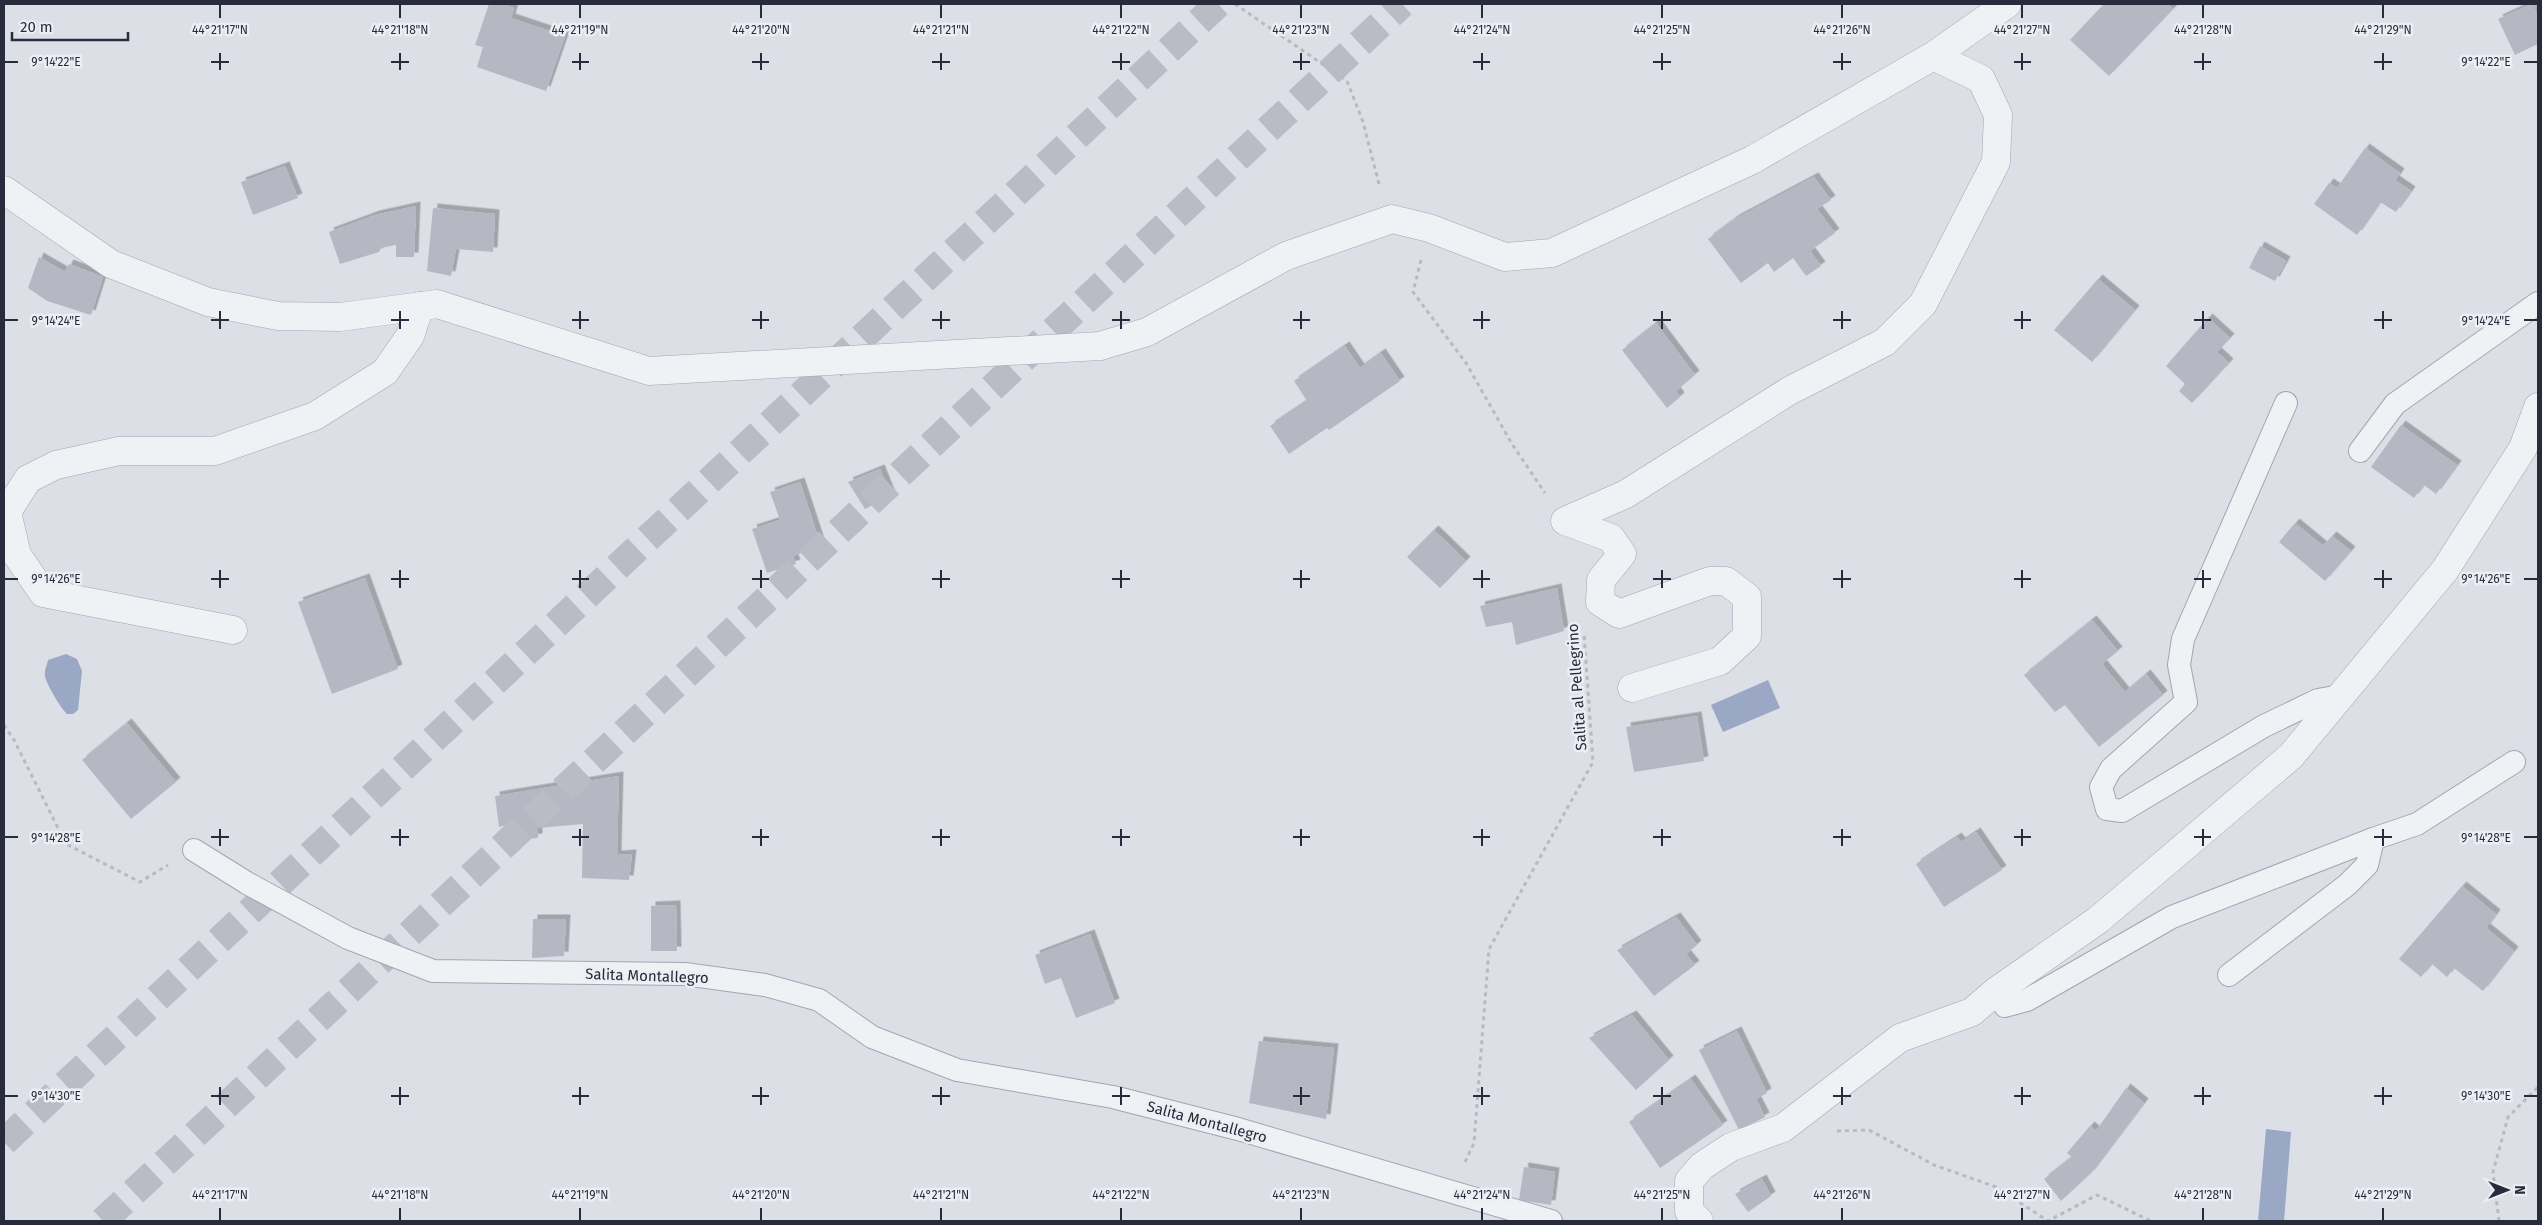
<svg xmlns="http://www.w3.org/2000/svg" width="2542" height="1225" font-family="'Fira Sans',sans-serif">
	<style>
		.water { fill: #9aa7c5 }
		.building { fill: #b5b8c3; filter: url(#shadow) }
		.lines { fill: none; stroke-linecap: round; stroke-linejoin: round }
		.highway-tunnel { stroke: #b9bbc5; stroke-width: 28; stroke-dasharray: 28 14; stroke-linecap: butt }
		.lane-casing { stroke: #a3a5b0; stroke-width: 24 }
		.street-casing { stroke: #a3a5b0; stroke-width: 29 }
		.path { stroke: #b8bac1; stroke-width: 3; stroke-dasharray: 4 4; stroke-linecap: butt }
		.lane { stroke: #f0f1f5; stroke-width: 22 }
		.street { stroke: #f0f1f5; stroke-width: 28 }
		.ticks { fill: none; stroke: #282b3c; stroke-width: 2 }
		.labels { text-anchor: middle; stroke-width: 5; stroke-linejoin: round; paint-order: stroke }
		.street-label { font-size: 15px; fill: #282b3c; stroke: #edeef4 }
		.ticks-label { font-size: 12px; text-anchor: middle; fill: #282b3c; stroke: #edeef4; stroke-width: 5; stroke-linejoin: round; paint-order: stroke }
	</style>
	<defs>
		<filter id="shadow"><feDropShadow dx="4.5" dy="-4.5" stdDeviation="0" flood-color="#0004"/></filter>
	</defs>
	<rect width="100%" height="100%" fill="#dddfe7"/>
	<g class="water">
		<path d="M66,654L77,659L82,671L78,710L73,714H67C61,708 46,684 45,676C44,671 47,665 48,660Z"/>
		<polygon points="1768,680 1780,708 1723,732 1711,705"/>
		<polygon points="2266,1129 2291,1132 2284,1221 2258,1221"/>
	</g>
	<g class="building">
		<polygon points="489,4 503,4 514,8 511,18 565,36 546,91 477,67 483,47 475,45"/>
		<polygon points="2104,4 2167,4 2173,9 2109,76 2070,40"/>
		<polygon points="2531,4 2538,4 2534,7 2538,17 2538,44 2515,55 2498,19"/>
		<polygon points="2365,148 2400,173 2395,180 2411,191 2396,212 2380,202 2357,235 2314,204 2329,183 2337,188"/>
		<polygon points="285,166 298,198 253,215 241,182"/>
		<polygon points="1814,177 1831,200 1817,209 1835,233 1810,251 1821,266 1806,276 1793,258 1774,272 1768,263 1741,283 1708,239 1735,219"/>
		<polygon points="416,206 414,257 396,257 396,245 381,248 379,252 340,264 329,232 375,215"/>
		<polygon points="433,208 495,214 493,252 456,249 451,276 427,271"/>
		<polygon points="2260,246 2286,261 2275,281 2249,268"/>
		<polygon points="39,257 65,272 69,264 103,277 91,315 47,301 28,288"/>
		<polygon points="2098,279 2135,310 2092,362 2054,330"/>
		<polygon points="2208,318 2230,338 2217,352 2229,363 2192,403 2179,391 2185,384 2166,366"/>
		<polygon points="1656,323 1695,375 1676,391 1680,397 1667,408 1622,350"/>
		<polygon points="1345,346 1360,368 1381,353 1400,381 1329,430 1327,428 1289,454 1270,426 1307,401 1294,381"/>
		<polygon points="2401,425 2457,465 2436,494 2424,485 2414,498 2371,467"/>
		<polygon points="880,469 891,496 865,509 848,482"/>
		<polygon points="800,482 821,546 793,556 796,564 767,573 752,529 780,520 770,492"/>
		<polygon points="2295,523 2323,546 2332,536 2351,551 2325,581 2279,542"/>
		<polygon points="1434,530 1466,561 1440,588 1407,557"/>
		<polygon points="365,578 398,669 332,694 298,602"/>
		<polygon points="1557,588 1564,631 1516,645 1512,622 1486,627 1480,606"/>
		<polygon points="2092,620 2118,651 2102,664 2125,692 2146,674 2163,695 2099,747 2065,705 2055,712 2024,675"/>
		<polygon points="1697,716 1704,761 1634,772 1626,727"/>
		<polygon points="127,723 176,782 131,819 82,760"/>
		<polygon points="619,776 617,855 632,854 629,880 582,878 583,824 538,828 538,838 516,840 512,824 499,827 495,796"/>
		<polygon points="1976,832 2002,870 1944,907 1916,864 1957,837 1961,842"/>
		<polygon points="2462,886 2496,914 2486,928 2514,951 2483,991 2454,968 2447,977 2432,964 2421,977 2399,959"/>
		<polygon points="676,905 677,951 651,951 651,906"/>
		<polygon points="1676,917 1697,945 1686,954 1695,965 1654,996 1617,950"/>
		<polygon points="533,919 566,919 564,956 532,958"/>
		<polygon points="1090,934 1115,1003 1076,1018 1061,978 1045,984 1035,955"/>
		<polygon points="1632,1015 1669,1060 1636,1090 1589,1038"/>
		<polygon points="1737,1031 1767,1093 1756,1099 1765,1117 1739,1130 1699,1050"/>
		<polygon points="1259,1041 1334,1048 1326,1119 1249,1103"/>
		<polygon points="1691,1079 1723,1125 1660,1168 1629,1122"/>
		<polygon points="2126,1088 2144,1103 2091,1173 2061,1201 2044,1179 2072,1157 2067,1153 2090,1126 2096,1131"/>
		<polygon points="1524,1167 1555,1172 1551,1205 1519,1200"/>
		<polygon points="1762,1179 1771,1196 1748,1212 1735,1194"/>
	</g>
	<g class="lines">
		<g class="highway-tunnel">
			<polyline points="4,1142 1218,4"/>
			<polyline points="103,1221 1402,4"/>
		</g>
		<defs>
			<g id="lane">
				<polyline points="2286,403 2183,639 2179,665 2186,702 2111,769 2101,787 2107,809 2122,811 2264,726 2318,700 2340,696"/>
				<polyline points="2360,451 2395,404 2538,303"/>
				<polyline points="194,850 247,883 348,938 433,971 685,974 765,985 819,1000 872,1037 957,1070 1113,1097 1238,1129 1551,1221"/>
				<polyline points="2229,975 2347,885 2367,865 2373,839"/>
				<polyline points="1995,992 2005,1006 2027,1000 2172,917 2373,839 2417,824 2514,762"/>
			</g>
			<g id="street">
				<polyline points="4,190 111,264 208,302 278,316 340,317 437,304 649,371 1100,346 1147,332 1286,256 1392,219 1429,228 1505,257 1552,253 1752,160 1933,56 2007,4"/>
				<polyline points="233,630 43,593 17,555 7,512 28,479 56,465 119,451 215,451 315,416 385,372 410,336 420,306"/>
				<polyline points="1632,688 1720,661 1747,636 1747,597 1726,581 1710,581 1619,614 1600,602 1601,580 1622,554 1611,538 1565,521 1626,494 1789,391 1885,342 1923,304 1996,162 1998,115 1981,79 1933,56"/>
				<polyline points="1699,1221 1689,1211 1689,1181 1702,1166 1731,1147 1783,1128 1900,1038 1972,1012 1995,992 2098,920 2291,756 2445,570 2523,448 2538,407"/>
			</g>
		</defs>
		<use href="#lane" class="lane-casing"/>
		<use href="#street" class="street-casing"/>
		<g class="path">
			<polyline points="1235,4 1347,81 1363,122 1380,188"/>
			<polyline points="1421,260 1413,292 1466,363 1512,444 1545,493"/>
			<polyline points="4,725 14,740 66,844 140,882 168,865"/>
			<polyline points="1837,1131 1869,1130 1934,1165 1996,1187 2048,1221 2097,1195 2151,1221"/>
			<polyline points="1465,1162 1474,1143 1489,949 1593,762 1584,633"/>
			<polyline points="2499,1221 2493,1172 2508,1117 2538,1087"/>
		</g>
		<use href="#lane" class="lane"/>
		<use href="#street" class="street"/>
	</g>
	<path class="ticks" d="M220,5V18M400,5V18M580,5V18M761,5V18M941,5V18M1121,5V18M1301,5V18M1482,5V18M1662,5V18M1842,5V18M2022,5V18M2203,5V18M2383,5V18M220,53V70M400,53V70M580,53V70M761,53V70M941,53V70M1121,53V70M1301,53V70M1482,53V70M1662,53V70M1842,53V70M2022,53V70M2203,53V70M2383,53V70M5,62H18M211,62H229M391,62H409M572,62H589M752,62H769M932,62H950M1112,62H1130M1293,62H1310M1473,62H1490M1653,62H1671M1833,62H1851M2014,62H2031M2194,62H2211M2374,62H2392M2524,62H2537M220,311V329M400,311V329M580,311V329M761,311V329M941,311V329M1121,311V329M1301,311V329M1482,311V329M1662,311V329M1842,311V329M2022,311V329M2203,311V329M2383,311V329M5,320H18M211,320H229M391,320H409M572,320H589M752,320H769M932,320H950M1112,320H1130M1293,320H1310M1473,320H1490M1653,320H1671M1833,320H1851M2014,320H2031M2194,320H2211M2374,320H2392M2524,320H2537M220,570V588M400,570V588M580,570V588M761,570V588M941,570V588M1121,570V588M1301,570V588M1482,570V588M1662,570V588M1842,570V588M2022,570V588M2203,570V588M2383,570V588M5,579H18M211,579H229M391,579H409M572,579H589M752,579H769M932,579H950M1112,579H1130M1293,579H1310M1473,579H1490M1653,579H1671M1833,579H1851M2014,579H2031M2194,579H2211M2374,579H2392M2524,579H2537M220,829V846M400,829V846M580,829V846M761,829V846M941,829V846M1121,829V846M1301,829V846M1482,829V846M1662,829V846M1842,829V846M2022,829V846M2203,829V846M2383,829V846M5,837H18M211,837H229M391,837H409M572,837H589M752,837H769M932,837H950M1112,837H1130M1293,837H1310M1473,837H1490M1653,837H1671M1833,837H1851M2014,837H2031M2194,837H2211M2374,837H2392M2524,837H2537M220,1087V1105M400,1087V1105M580,1087V1105M761,1087V1105M941,1087V1105M1121,1087V1105M1301,1087V1105M1482,1087V1105M1662,1087V1105M1842,1087V1105M2022,1087V1105M2203,1087V1105M2383,1087V1105M5,1096H18M211,1096H229M391,1096H409M572,1096H589M752,1096H769M932,1096H950M1112,1096H1130M1293,1096H1310M1473,1096H1490M1653,1096H1671M1833,1096H1851M2014,1096H2031M2194,1096H2211M2374,1096H2392M2524,1096H2537M220,1208V1220M400,1208V1220M580,1208V1220M761,1208V1220M941,1208V1220M1121,1208V1220M1301,1208V1220M1482,1208V1220M1662,1208V1220M1842,1208V1220M2022,1208V1220M2203,1208V1220M2383,1208V1220"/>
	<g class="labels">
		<g class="street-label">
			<text transform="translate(1577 687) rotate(-94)" y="5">Salita al Pellegrino</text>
			<text transform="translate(647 976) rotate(2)" y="5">Salita Montallegro</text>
			<text transform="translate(1207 1122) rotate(15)" y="5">Salita Montallegro</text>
		</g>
	</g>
	<g class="ticks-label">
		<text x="220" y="34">44°21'17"N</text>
		<text x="400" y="34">44°21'18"N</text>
		<text x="580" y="34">44°21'19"N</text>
		<text x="761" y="34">44°21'20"N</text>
		<text x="941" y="34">44°21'21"N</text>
		<text x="1121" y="34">44°21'22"N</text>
		<text x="1301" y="34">44°21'23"N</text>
		<text x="1482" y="34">44°21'24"N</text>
		<text x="1662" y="34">44°21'25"N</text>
		<text x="1842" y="34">44°21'26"N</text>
		<text x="2022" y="34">44°21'27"N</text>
		<text x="2203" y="34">44°21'28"N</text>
		<text x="2383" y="34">44°21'29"N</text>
		<text x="2486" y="66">9°14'22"E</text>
		<text x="56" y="66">9°14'22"E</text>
		<text x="2486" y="325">9°14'24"E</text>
		<text x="56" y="325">9°14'24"E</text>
		<text x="2486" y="583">9°14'26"E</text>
		<text x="56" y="583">9°14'26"E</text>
		<text x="2486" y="842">9°14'28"E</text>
		<text x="56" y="842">9°14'28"E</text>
		<text x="2486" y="1100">9°14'30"E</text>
		<text x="56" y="1100">9°14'30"E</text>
		<text x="220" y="1199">44°21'17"N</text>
		<text x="400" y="1199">44°21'18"N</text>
		<text x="580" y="1199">44°21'19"N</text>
		<text x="761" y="1199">44°21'20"N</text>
		<text x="941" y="1199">44°21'21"N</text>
		<text x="1121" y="1199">44°21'22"N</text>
		<text x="1301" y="1199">44°21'23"N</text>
		<text x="1482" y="1199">44°21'24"N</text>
		<text x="1662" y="1199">44°21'25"N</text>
		<text x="1842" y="1199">44°21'26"N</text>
		<text x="2022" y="1199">44°21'27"N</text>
		<text x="2203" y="1199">44°21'28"N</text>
		<text x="2383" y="1199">44°21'29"N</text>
	</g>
	<rect width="2542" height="1225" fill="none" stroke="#282b3c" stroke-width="10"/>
	<g transform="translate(2507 1190) rotate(90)" stroke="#edeef4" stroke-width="4" paint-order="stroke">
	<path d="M0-4L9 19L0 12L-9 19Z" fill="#282b3c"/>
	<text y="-8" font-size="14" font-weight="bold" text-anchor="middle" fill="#282b3c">N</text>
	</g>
	<path d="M12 32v8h116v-8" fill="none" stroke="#282b3c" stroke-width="2.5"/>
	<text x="20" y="32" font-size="15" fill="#282b3c" stroke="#edeef4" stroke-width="4" paint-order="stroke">20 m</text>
</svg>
